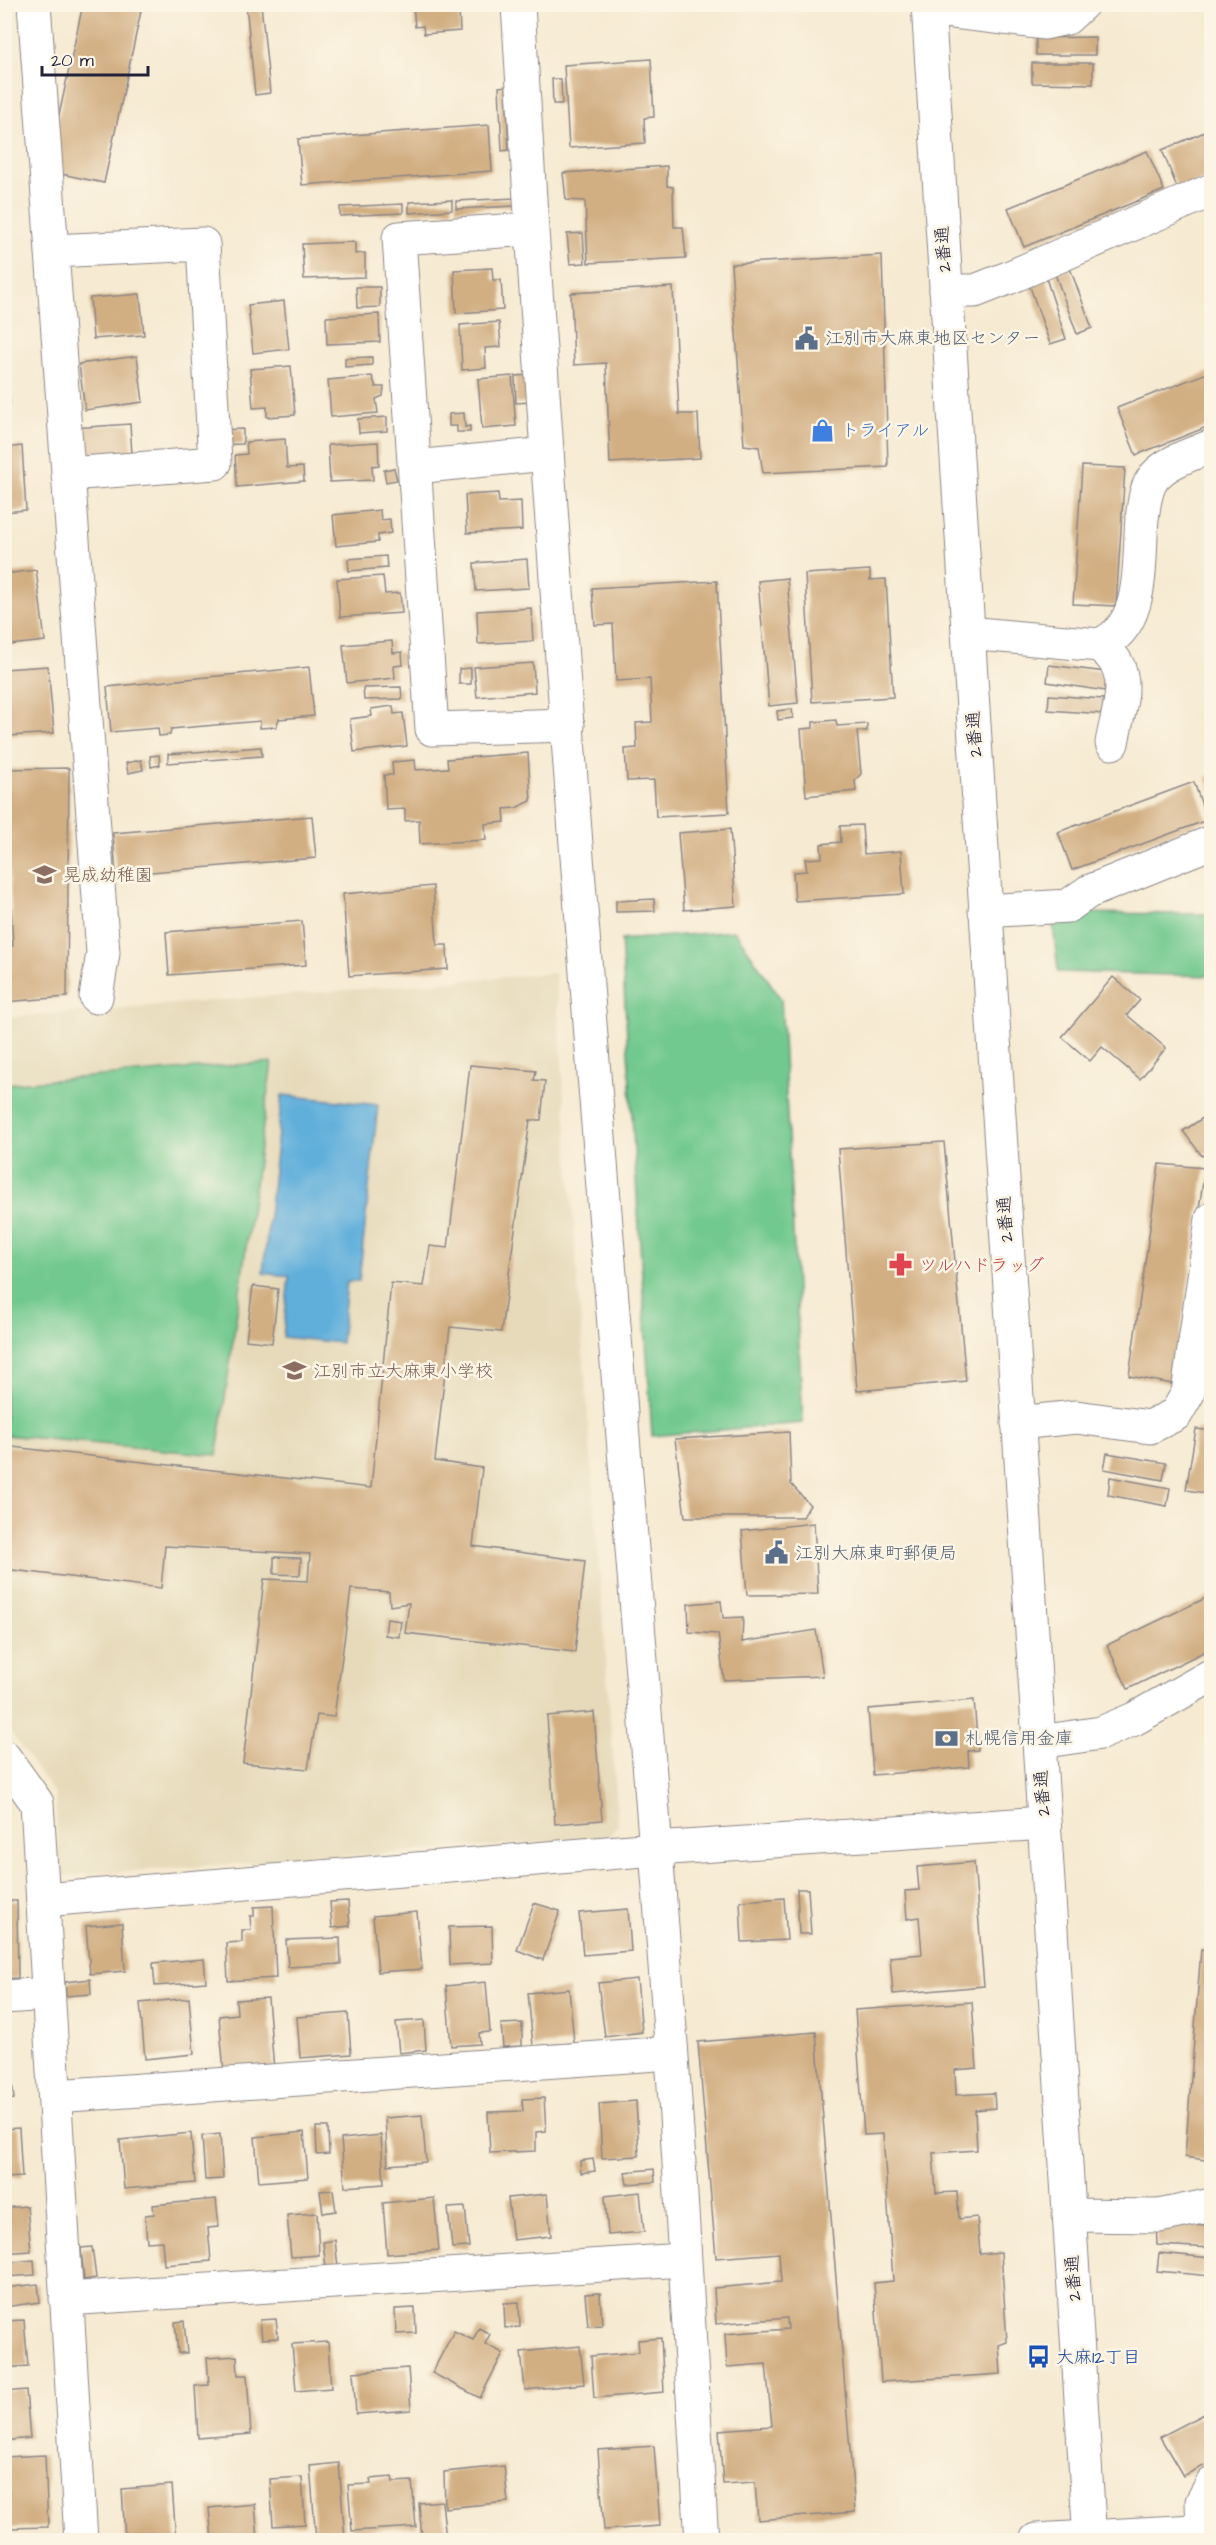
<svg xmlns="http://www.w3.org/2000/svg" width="1216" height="2545" font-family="'Architects Daughter','Klee One',sans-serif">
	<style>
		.built { fill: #e6daba }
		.green { fill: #72c98f; stroke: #4a7665; stroke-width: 1.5 }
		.water { fill: #61afdb; stroke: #42688b; stroke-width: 1.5 }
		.building { fill: #d2af83 }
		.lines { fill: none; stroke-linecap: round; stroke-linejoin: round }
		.minor-casing { stroke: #8c8686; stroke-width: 35 }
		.major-casing { stroke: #8c8686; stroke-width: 35 }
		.minor { stroke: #fff; stroke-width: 33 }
		.major { stroke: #fff; stroke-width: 33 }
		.labels { text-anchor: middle; stroke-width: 5; stroke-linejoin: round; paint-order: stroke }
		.street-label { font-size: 18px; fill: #22223b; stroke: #fcf5e5 }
		.service-label { font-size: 18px; fill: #4e5e75; stroke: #fcf5e5; text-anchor: start }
		.shop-label { font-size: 18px; fill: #366cbe; stroke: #fcf5e5; text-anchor: start }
		.education-label { font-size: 18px; fill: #785e54; stroke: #fcf5e5; text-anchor: start }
		.health-label { font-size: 18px; fill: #be3a42; stroke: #fcf5e5; text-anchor: start }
		.transit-label { font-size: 18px; fill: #164399; stroke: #fcf5e5; text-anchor: start }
	</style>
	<rect width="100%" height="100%" fill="#fcf5e5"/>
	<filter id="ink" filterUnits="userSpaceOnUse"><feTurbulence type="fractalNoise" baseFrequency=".0167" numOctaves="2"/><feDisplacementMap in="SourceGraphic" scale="12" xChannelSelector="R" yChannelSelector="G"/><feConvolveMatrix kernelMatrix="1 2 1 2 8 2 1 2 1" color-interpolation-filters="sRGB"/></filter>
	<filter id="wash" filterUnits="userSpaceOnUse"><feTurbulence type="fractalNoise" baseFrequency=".008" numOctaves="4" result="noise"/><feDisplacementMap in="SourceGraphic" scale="24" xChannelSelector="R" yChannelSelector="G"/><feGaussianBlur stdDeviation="1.35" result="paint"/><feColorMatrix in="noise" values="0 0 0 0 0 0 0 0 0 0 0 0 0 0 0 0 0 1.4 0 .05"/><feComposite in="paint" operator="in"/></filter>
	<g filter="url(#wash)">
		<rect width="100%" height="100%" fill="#f6ead2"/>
		<polygon class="built" points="555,973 618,1824 608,1838 60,1876 55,1795 5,1724 4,1018"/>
		<g class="green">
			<polygon points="1052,913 1211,914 1211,976 1058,972"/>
			<polygon points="735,931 781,999 803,1423 652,1436 621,940"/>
			<polygon points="272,1062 217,1455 5,1435 5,1084"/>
		</g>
		<polygon class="water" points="282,1095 378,1105 359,1281 347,1281 341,1343 283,1337 289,1276 263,1273"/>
		<g id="blocks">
			<g class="building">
				<polygon points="83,4 110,4 141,11 104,183 47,171"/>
				<polygon points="246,4 261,4 270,93 255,95"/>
				<polygon points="413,4 471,4 471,8 459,9 460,31 424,34 423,26 415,27"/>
				<polygon points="1095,37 1095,55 1036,55 1036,38"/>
				<polygon points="651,59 654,117 644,118 645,143 569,148 564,65"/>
				<polygon points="1032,63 1093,63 1093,84 1032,83"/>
				<polygon points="552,79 561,79 562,104 553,104"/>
				<polygon points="506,86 509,150 502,151 499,87"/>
				<polygon points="489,125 492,171 302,185 298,139"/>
				<polygon points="1212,129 1212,176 1178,190 1162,150"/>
				<polygon points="1147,151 1164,190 1024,247 1008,208"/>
				<polygon points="667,166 667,186 673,187 674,227 683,227 686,258 588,263 585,201 566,200 563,173"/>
				<polygon points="515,198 515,206 456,209 456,201"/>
				<polygon points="452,200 452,210 409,213 409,202"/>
				<polygon points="403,204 403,213 340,216 340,207"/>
				<polygon points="583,233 585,263 570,264 567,234"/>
				<polygon points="355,242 355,254 365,253 365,277 304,279 302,244"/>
				<polygon points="882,255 888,467 763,473 759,447 744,445 731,264"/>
				<polygon points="492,268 493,280 501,280 503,310 456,313 454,270"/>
				<polygon points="1070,268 1092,328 1077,334 1055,274"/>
				<polygon points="1046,278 1066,339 1050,344 1029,284"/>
				<polygon points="356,287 380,287 380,307 357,308"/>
				<polygon points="673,287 679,414 698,414 700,458 610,463 606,363 574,365 571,293"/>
				<polygon points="4,293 6,293 7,310 4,310"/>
				<polygon points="140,294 144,335 93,339 90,298"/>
				<polygon points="284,301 289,349 253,353 248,305"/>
				<polygon points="379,314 380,342 327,344 326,317"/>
				<polygon points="499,322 501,347 485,348 486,368 462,370 460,325"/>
				<polygon points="137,356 143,402 85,410 79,364"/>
				<polygon points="372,357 372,365 345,367 345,358"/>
				<polygon points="4,360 10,403 4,403"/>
				<polygon points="291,366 295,415 267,417 267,407 253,408 250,369"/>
				<polygon points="1212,371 1212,425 1136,455 1117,408"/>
				<polygon points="530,375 532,402 516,403 515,376"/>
				<polygon points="372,376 376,387 384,387 383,396 376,399 378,413 331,417 328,380"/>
				<polygon points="512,376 516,426 482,429 478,379"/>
				<polygon points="464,413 465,427 470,426 470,432 457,432 457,426 449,426 449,414"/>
				<polygon points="387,417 387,431 359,433 358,419"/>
				<polygon points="130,424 132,455 77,459 74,428"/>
				<polygon points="243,429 243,444 219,445 218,430"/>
				<polygon points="285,439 287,468 303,467 304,481 237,487 235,455 247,454 246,442"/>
				<polygon points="378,442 379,465 372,466 373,480 330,482 328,445"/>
				<polygon points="22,446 26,510 4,512 4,448"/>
				<polygon points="1082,466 1125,468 1116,606 1073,604"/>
				<polygon points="394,468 397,480 386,482 384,470"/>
				<polygon points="498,493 499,502 521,501 522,530 467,533 465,495"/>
				<polygon points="380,510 381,520 390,519 391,533 378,535 378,542 336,546 333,515"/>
				<polygon points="386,556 387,568 349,571 348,559"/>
				<polygon points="527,559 529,588 476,591 474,563"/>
				<polygon points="36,570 45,641 10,645 4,574"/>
				<polygon points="870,570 870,580 886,579 893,697 812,702 805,574"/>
				<polygon points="383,576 385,594 400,593 402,613 340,617 337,579"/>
				<polygon points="787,578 798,703 769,706 758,581"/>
				<polygon points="717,581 729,813 656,817 654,780 627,781 625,749 637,748 636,723 652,722 650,679 616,681 613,624 595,625 592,588"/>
				<polygon points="531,608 533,641 478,644 477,611"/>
				<polygon points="392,641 393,653 402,652 403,665 394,666 395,678 347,683 343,645"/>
				<polygon points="533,663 535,692 477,697 474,667"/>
				<polygon points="1049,665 1106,672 1105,691 1047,682"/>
				<polygon points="48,666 54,733 9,736 4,669"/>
				<polygon points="309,667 314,716 279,719 276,727 260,728 260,721 171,729 170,735 159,736 158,728 111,732 107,687"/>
				<polygon points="471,668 471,684 459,684 459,669"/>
				<polygon points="401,687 402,699 364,700 363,688"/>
				<polygon points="1049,695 1103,699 1104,714 1048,710"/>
				<polygon points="393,706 394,714 403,713 407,746 354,752 350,719 372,716 371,709"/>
				<polygon points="792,709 793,718 778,720 777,711"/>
				<polygon points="836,720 837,726 867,724 867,731 857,731 861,774 855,780 856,791 806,796 801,729 813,728 813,722"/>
				<polygon points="261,747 262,756 168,763 168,754"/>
				<polygon points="528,753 531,801 516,808 504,809 505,822 485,824 486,840 420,844 419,820 405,821 405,809 386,810 384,775 393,775 392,762 415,760 416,770 448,768 447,759"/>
				<polygon points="159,755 160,765 151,767 150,756"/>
				<polygon points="141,760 143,770 128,773 126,763"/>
				<polygon points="69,768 67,997 4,1002 4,946 13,946 4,769"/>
				<polygon points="1212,775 1212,790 1211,790 1206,777"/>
				<polygon points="1194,782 1207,820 1072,870 1058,832"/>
				<polygon points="312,816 316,858 116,875 113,833"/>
				<polygon points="862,825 864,854 901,851 904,894 795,901 793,872 807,871 805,859 822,858 821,844 841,842 840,826"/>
				<polygon points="730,829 736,906 684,910 678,833"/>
				<polygon points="433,886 437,945 447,945 448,969 349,976 343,894"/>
				<polygon points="654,899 655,911 616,912 616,901"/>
				<polygon points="302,921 306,965 169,975 166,932"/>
				<polygon points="1113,977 1140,1000 1127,1015 1166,1048 1140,1079 1102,1047 1090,1061 1062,1037"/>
				<polygon points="470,1065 536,1071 534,1080 545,1081 541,1120 530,1120 501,1332 450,1327 435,1461 482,1468 473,1546 585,1561 575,1652 405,1633 409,1603 390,1606 389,1592 351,1589 334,1717 317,1715 308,1769 243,1763 264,1579 308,1581 310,1554 165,1546 161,1588 4,1569 4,1446 371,1488 391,1283 424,1286 430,1246 448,1248"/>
				<polygon points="1212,1112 1212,1149 1202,1156 1183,1131"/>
				<polygon points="944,1142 966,1381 857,1391 838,1149"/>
				<polygon points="1159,1164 1205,1168 1173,1384 1129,1376"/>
				<polygon points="253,1286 278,1289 272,1343 246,1340"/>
				<polygon points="1196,1429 1212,1431 1212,1455 1205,1493 1186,1490"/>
				<polygon points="789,1432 791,1484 810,1505 803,1517 685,1517 675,1439"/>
				<polygon points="1107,1453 1166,1463 1163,1480 1104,1469"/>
				<polygon points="1110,1477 1170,1488 1167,1506 1108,1495"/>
				<polygon points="814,1523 818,1594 747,1595 742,1531"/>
				<polygon points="274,1557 301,1558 300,1575 274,1574"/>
				<polygon points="1212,1595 1212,1648 1128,1689 1107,1645"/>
				<polygon points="721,1601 723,1618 743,1617 742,1642 816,1630 823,1676 724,1680 718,1634 689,1632 688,1604"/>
				<polygon points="387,1619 401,1621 399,1637 385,1635"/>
				<polygon points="974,1700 978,1750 968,1751 969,1767 873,1775 868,1709"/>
				<polygon points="594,1712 602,1820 555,1824 547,1716"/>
				<polygon points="974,1862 984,1986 893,1994 890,1957 922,1954 919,1917 907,1919 905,1891 919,1890 917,1867"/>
				<polygon points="797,1889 808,1889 811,1934 799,1934"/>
				<polygon points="784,1898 787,1940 742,1942 740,1901"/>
				<polygon points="4,1901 17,1901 18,1978 4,1979"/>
				<polygon points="348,1901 350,1926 332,1928 330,1902"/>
				<polygon points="534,1903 560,1911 543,1960 517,1950"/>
				<polygon points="273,1906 276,1978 228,1981 226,1943 242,1942 242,1930 251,1930 250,1916 254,1916 254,1907"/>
				<polygon points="628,1909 631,1951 583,1955 579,1913"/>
				<polygon points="417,1912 422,1969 378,1972 373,1916"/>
				<polygon points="122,1923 125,1971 90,1974 86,1926"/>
				<polygon points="492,1926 493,1963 450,1965 449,1927"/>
				<polygon points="340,1938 341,1964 288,1967 286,1940"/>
				<polygon points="1201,1949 1212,1950 1212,2161 1185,2157"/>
				<polygon points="204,1959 206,1982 155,1986 153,1963"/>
				<polygon points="90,1979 91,1994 66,1996 65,1982"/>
				<polygon points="637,1979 642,2032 605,2037 598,1983"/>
				<polygon points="486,1982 490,2032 479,2033 480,2044 451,2046 446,1986"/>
				<polygon points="569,1989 574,2043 533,2046 528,1993"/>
				<polygon points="189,1998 194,2054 145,2059 140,2003"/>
				<polygon points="268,1998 274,2069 224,2073 219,2016 237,2014 236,2000"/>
				<polygon points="972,2002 977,2068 955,2070 956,2095 994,2093 995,2108 975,2110 977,2150 933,2153 936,2193 957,2192 959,2219 977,2217 980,2254 1001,2252 1007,2342 999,2345 1001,2374 881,2382 874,2283 893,2281 883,2134 864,2135 855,2010"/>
				<polygon points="348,2013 351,2054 300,2058 297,2017"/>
				<polygon points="424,2020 426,2050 399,2053 396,2022"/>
				<polygon points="522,2023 522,2046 503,2047 501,2024"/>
				<polygon points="816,2032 855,2512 758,2520 755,2482 723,2484 719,2430 772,2426 766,2364 727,2367 725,2334 788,2329 787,2318 716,2324 714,2288 781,2282 779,2253 716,2258 698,2042"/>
				<polygon points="4,2064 10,2064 14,2099 4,2100"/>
				<polygon points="544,2098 546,2131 536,2132 536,2151 490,2153 488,2112 523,2111 522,2099"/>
				<polygon points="636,2101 639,2156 602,2158 599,2104"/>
				<polygon points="422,2115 426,2162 388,2165 385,2118"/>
				<polygon points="316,2127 328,2127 329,2154 317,2155"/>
				<polygon points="19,2128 22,2177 4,2178 4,2129"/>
				<polygon points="304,2132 308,2178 259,2182 255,2137"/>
				<polygon points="191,2133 195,2183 124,2189 120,2140"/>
				<polygon points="220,2134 223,2179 205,2180 202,2136"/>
				<polygon points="381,2135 384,2184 345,2187 341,2139"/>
				<polygon points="593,2159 595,2171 581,2173 580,2161"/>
				<polygon points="654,2169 655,2182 627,2184 625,2172"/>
				<polygon points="333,2190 336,2211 323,2213 320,2191"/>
				<polygon points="640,2192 644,2232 608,2235 605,2196"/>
				<polygon points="547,2194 551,2236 513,2240 508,2198"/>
				<polygon points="434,2198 439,2250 387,2254 383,2203"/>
				<polygon points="216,2199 219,2227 208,2228 211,2261 164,2265 162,2241 147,2242 145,2215 154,2214 153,2205"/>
				<polygon points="27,2206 31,2251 4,2253 4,2208"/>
				<polygon points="465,2207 469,2247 452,2248 448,2208"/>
				<polygon points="317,2213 319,2255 291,2257 287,2215"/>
				<polygon points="1156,2224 1212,2226 1212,2248 1157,2245"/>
				<polygon points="335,2240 338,2267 326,2268 323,2242"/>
				<polygon points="92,2247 96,2278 84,2280 81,2248"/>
				<polygon points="1159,2253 1212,2258 1211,2276 1157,2271"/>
				<polygon points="34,2260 35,2275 4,2277 4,2263"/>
				<polygon points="38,2284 40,2302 4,2307 4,2288"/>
				<polygon points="600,2293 602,2325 588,2326 585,2294"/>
				<polygon points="519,2302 520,2327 505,2328 504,2303"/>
				<polygon points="415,2308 416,2333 396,2334 395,2309"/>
				<polygon points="276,2319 278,2338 262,2339 260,2320"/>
				<polygon points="24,2320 28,2366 4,2368 4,2321"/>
				<polygon points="184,2321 187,2353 178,2353 175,2322"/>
				<polygon points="479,2328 490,2334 485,2344 503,2353 480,2398 432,2373 454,2331 473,2340"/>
				<polygon points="661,2338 664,2392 594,2398 591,2356 639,2352 638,2340"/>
				<polygon points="328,2342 331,2388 296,2391 292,2344"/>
				<polygon points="580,2346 584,2384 525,2390 521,2352"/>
				<polygon points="237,2356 238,2375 247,2375 251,2434 198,2438 195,2386 209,2385 207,2358"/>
				<polygon points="408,2368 411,2410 356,2414 353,2372"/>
				<polygon points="26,2390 30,2438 4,2441 4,2392"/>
				<polygon points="1212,2410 1212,2462 1183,2476 1160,2437"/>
				<polygon points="654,2446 660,2526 604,2530 598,2450"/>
				<polygon points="45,2455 48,2527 10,2528 9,2492 4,2492 4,2457"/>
				<polygon points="339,2463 345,2540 316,2540 310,2466"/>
				<polygon points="504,2466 508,2502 445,2508 444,2472"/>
				<polygon points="302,2477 305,2524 273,2526 270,2479"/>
				<polygon points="392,2477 393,2482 412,2481 416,2527 352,2531 348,2485 371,2484 370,2479"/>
				<polygon points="172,2485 176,2540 125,2540 122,2489"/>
				<polygon points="442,2501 446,2540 422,2540 419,2503"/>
				<polygon points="255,2504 258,2540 212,2540 209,2508"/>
			</g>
		</g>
	</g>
	<g filter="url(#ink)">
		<use href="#blocks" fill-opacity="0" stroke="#8c8686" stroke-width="1.5"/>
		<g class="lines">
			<defs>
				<g id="minor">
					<polyline points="34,4 103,953 96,997"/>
					<path d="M518,4C558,685 619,1364 671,2043C683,2209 691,2375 702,2540"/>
					<polyline points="928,9 1045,23 1067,18 1082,4"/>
					<polyline points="531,229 399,238 432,729 568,725"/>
					<polyline points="52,251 203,244 215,463 68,474"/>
					<polyline points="946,291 975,291 1008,278 1212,190"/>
					<polyline points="415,467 547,454"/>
					<path d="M968,633L1099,645C1146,627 1138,562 1142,519C1144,505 1145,487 1155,476C1168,461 1193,454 1212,446"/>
					<path d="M1099,645C1136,670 1119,704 1112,743"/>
					<polyline points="985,911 1068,906 1088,892 1212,842"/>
					<polyline points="1018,1423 1076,1417 1150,1427 1176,1414 1188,1393 1212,1219"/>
					<polyline points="1039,1742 1101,1733 1134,1719 1212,1675"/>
					<polyline points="4,1757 37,1803 81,2540"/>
					<polyline points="43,1900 655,1849 1044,1823"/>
					<polyline points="4,1997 48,1994"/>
					<polyline points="55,2096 671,2053"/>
					<polyline points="1069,2215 1159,2216 1212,2205"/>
					<polyline points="66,2299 683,2260"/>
					<polyline points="1203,2531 1202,2502 1212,2484"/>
					<polyline points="1036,2540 1212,2530"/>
				</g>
				<polyline id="major" points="928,4 1090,2540"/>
			</defs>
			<use href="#minor" class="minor-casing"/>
			<use href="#major" class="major-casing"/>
			<use href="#minor" class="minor"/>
			<use href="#major" class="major"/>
		</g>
	</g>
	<defs>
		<symbol id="civic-bare" viewBox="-9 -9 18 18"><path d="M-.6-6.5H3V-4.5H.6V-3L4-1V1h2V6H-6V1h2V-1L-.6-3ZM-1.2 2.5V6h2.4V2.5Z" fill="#5c6f8a" stroke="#fcf5e5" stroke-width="2.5" paint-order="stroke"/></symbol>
		<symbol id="shop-bare" viewBox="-9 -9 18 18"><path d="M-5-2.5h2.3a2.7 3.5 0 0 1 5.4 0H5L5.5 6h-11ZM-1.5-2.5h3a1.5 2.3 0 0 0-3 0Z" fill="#3f7fe0" stroke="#fcf5e5" stroke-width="2.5" paint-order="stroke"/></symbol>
		<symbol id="school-bare" viewBox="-9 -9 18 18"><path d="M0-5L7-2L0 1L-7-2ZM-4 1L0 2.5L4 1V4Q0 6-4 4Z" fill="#8d6e63" stroke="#fcf5e5" stroke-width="2.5" paint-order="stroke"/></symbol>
		<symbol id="pharmacy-bare" viewBox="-9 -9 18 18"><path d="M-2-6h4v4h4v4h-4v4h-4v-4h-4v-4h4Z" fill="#e0444e" stroke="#fcf5e5" stroke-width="2.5" paint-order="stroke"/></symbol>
		<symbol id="bank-bare" viewBox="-9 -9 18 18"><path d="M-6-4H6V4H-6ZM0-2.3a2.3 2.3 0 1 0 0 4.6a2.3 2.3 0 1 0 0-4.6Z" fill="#5c6f8a" stroke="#fcf5e5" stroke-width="2.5" paint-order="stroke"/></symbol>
		<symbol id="bus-bare" viewBox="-9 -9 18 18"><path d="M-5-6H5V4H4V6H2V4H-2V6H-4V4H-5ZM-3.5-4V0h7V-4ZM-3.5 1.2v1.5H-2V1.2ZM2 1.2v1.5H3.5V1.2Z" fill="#1a4fb4" stroke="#fcf5e5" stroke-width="2.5" paint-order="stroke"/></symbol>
	</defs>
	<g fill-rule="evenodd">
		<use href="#civic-bare" x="790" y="322" width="33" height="33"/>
		<use href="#shop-bare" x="806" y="414" width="33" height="33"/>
		<use href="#school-bare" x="28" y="858" width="33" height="33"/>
		<use href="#pharmacy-bare" x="884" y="1248" width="33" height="33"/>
		<use href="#school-bare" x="278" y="1354" width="33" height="33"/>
		<use href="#civic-bare" x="760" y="1536" width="33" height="33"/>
		<use href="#bank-bare" x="930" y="1722" width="33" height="33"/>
		<use href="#bus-bare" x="1022" y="2340" width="33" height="33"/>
	</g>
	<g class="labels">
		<g class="street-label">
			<text transform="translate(943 249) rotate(-94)" y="6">2番通</text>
			<text transform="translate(974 734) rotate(-94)" y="6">2番通</text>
			<text transform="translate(1005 1219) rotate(-94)" y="6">2番通</text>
			<text transform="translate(1042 1793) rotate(-94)" y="6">2番通</text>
			<text transform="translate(1073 2278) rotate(-94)" y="6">2番通</text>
		</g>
		<g class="service-label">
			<text x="825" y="344">江別市大麻東地区センター</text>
			<text x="795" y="1559">江別大麻東町郵便局</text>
			<text x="965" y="1744">札幌信用金庫</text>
		</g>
		<g class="shop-label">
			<text x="841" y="436">トライアル</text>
		</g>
		<g class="education-label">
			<text x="63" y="881">晃成幼稚園</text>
			<text x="313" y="1377">江別市立大麻東小学校</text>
		</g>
		<g class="health-label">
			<text x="919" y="1271">ツルハドラッグ</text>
		</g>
		<g class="transit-label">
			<text x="1056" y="2363">大麻12丁目</text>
		</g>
	</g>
	<rect width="1216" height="2545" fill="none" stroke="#fcf5e5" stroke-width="24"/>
	<path d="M42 66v9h106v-9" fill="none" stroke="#22223b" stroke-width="3"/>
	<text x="51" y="66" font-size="18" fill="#22223b" stroke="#fcf5e5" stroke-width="4.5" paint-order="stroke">20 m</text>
</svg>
